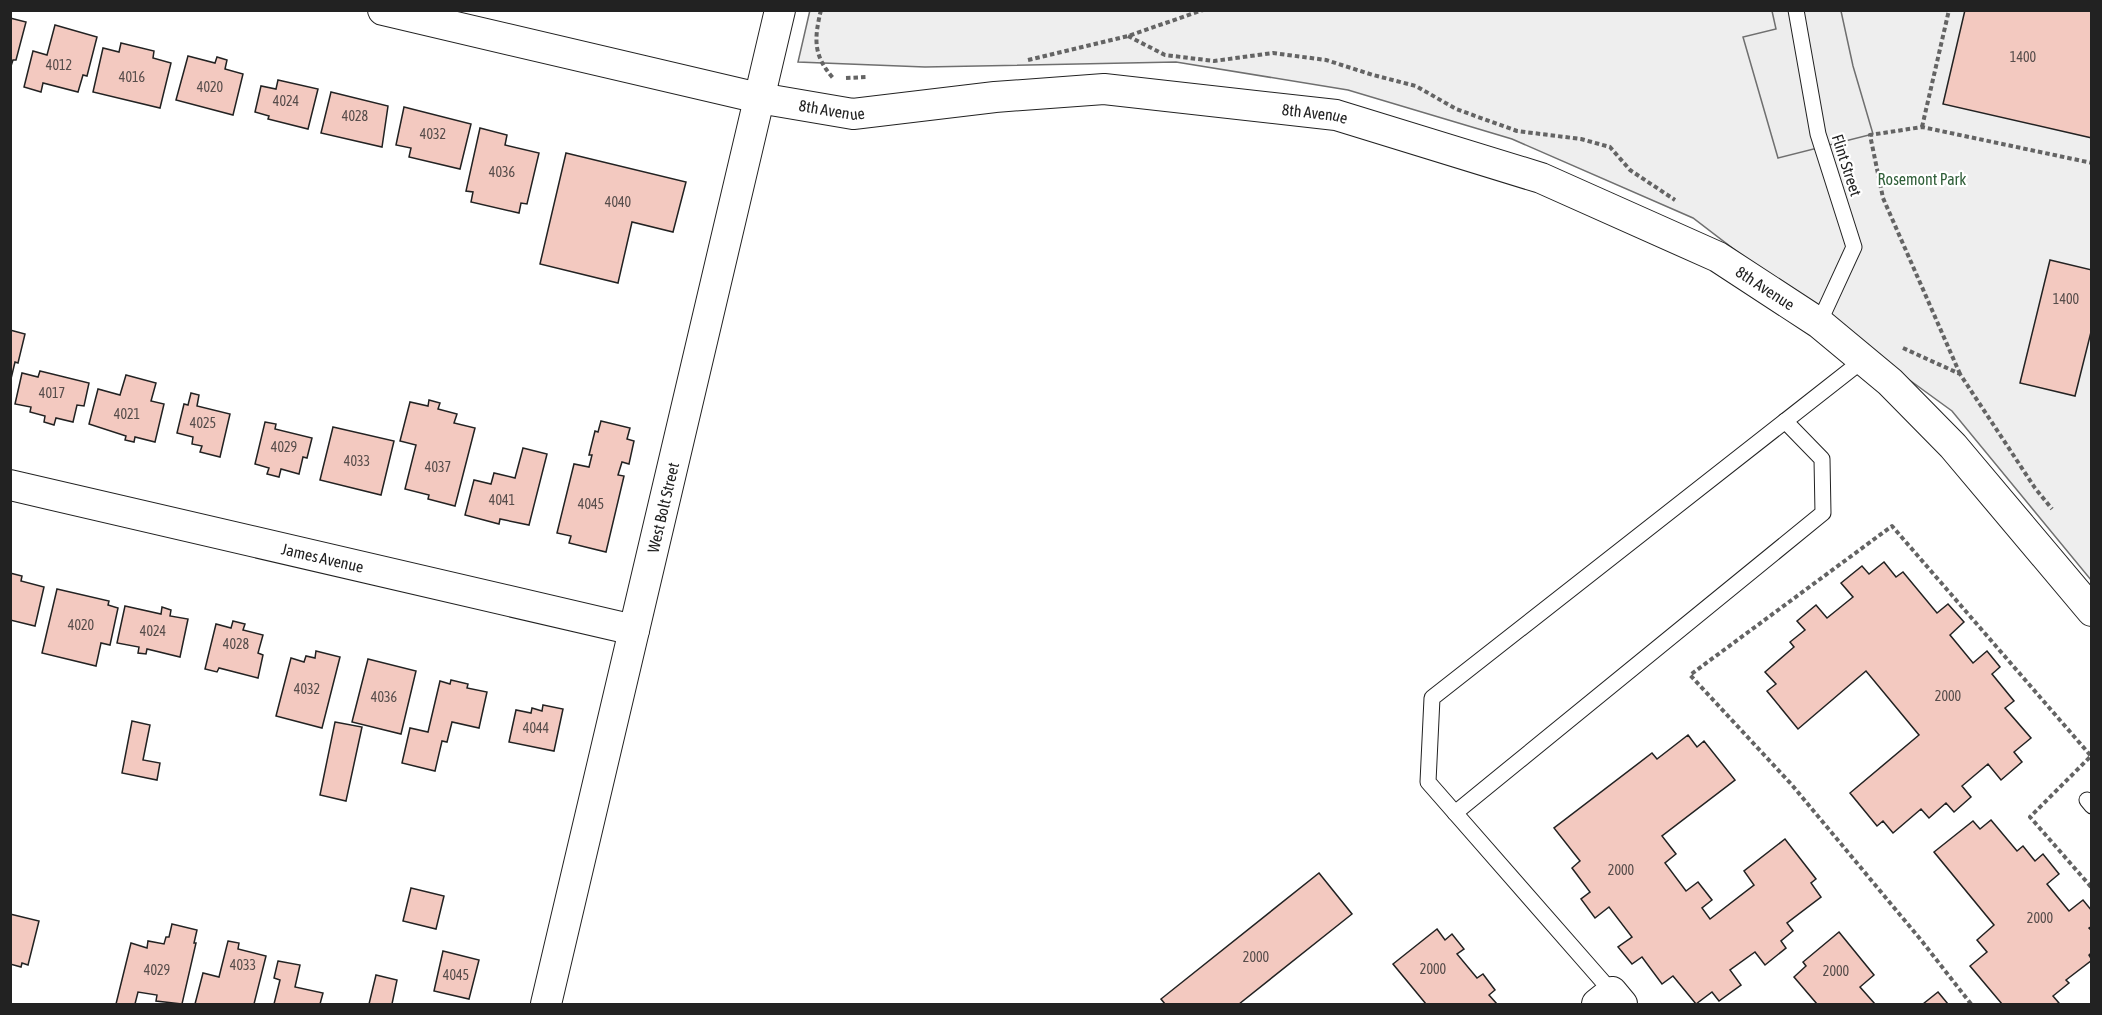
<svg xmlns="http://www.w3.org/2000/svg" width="2102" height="1015" font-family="'Asap Condensed',sans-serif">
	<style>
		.green { fill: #eee; stroke: #6f6f6f; stroke-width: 1.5 }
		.parking { fill: #ededed; stroke: #6f6f6f; stroke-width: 1.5 }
		.building { fill: #f3c9c0; stroke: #222; stroke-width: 1.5 }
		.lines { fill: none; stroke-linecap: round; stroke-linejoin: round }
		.service-casing { stroke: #222; stroke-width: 17 }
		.minor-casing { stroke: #222; stroke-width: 32 }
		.path { stroke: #646464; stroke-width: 4; stroke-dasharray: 4.5 3; stroke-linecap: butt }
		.service { stroke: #fff; stroke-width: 15 }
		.minor { stroke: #fff; stroke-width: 30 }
		.labels { text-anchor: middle; stroke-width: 4.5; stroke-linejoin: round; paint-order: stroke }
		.number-label { font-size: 14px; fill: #564c4a }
		.street-label { font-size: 16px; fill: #222; stroke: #fff }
		.park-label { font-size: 16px; fill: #2f5e38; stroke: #fff }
	</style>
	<rect width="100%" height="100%" fill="#fff"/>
	<polygon class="green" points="810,10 2091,11 2091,580 1952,411 1820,315 1693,218 1512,139 1348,90 1176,62 925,67 798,62"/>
	<polygon class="parking" points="1772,11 1841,11 1853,66 1873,134 1778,158 1743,37 1776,29"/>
	<g class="building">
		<polygon points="1965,10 2092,10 2092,138 1943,104"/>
		<polygon points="10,18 26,22 16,60 13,60 10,69"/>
		<polygon points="55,25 97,37 87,76 83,75 78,92 43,83 41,92 24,87 33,51 47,55"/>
		<polygon points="121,43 154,51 153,58 171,63 160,108 93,92 103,48 119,52"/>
		<polygon points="188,56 215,63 217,57 227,60 225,69 243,74 233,115 176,100"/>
		<polygon points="278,80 318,89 308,129 268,119 269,116 255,112 261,86 276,89"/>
		<polygon points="331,92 388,106 382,147 321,133"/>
		<polygon points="404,107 471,124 460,169 409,157 411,148 396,145"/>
		<polygon points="480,128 507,135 505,145 539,153 527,204 521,203 519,213 471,202 473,192 466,191"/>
		<polygon points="566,153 686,182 673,232 632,222 618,283 540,264"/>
		<polygon points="2050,260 2092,270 2092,328 2075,396 2020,383"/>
		<polygon points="10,330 25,334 18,363 15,362 10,383"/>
		<polygon points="40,371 89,383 84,406 77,405 73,422 56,418 54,425 44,422 45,416 30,412 31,407 15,404 22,373 38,377"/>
		<polygon points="126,375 156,383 151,401 164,404 155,442 135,437 134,442 125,440 126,436 89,424 98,389 120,395"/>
		<polygon points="191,393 199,395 197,406 230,414 220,457 200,452 202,446 192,444 193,437 177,433 184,404 188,405"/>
		<polygon points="429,400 440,403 438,409 457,414 454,423 475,428 455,506 428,499 429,495 405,489 416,445 400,441 410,402 428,406"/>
		<polygon points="601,421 630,428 627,439 634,441 629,464 622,462 618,475 624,476 606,552 569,543 571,536 557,533 574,464 589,467 592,455 589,455 595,431 598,432"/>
		<polygon points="265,422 276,424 275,429 312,438 307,458 303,457 299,474 281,469 279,477 267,474 269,468 255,464"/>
		<polygon points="333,427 394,441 381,495 320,480"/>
		<polygon points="523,448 547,454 529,525 500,519 499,524 465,515 474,480 491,484 494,473 515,478"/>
		<polygon points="1884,562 1896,577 1903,572 1937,613 1948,604 1964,622 1950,635 1973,663 1987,651 2000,667 1992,674 2014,701 2005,708 2031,738 2014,752 2022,762 2001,780 1988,764 1962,786 1971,797 1954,812 1946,803 1929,818 1921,809 1893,833 1883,821 1877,826 1850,793 1919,735 1866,671 1798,729 1767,691 1776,684 1765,672 1794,647 1790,642 1805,630 1797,621 1816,605 1827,618 1853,597 1841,583 1862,566 1869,574"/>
		<polygon points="10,573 22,576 21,581 44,587 35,626 10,620"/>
		<polygon points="57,589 109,601 108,605 118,608 110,645 101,643 96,666 42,653"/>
		<polygon points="125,606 161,614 162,607 171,610 170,616 188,619 180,657 147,649 146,654 138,653 139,647 117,643"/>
		<polygon points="233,621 245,624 243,630 263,635 258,653 263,655 258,678 219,668 217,672 205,669 216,624 231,628"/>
		<polygon points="316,651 340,657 322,728 276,716 291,658 304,662 306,656 315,658"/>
		<polygon points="368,659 416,671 401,734 352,722"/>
		<polygon points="451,680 468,684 467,688 487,692 479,728 452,722 447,742 442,741 435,771 402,763 410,728 428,732 440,681 450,684"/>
		<polygon points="543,705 563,709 554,751 509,742 516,710 531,713 532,708 542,711"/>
		<polygon points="132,721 150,725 143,760 160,763 157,780 122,773"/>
		<polygon points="335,722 362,727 346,801 320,795"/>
		<polygon points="1688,735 1697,747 1704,741 1735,780 1662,836 1676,854 1665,863 1686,891 1698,882 1712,900 1702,908 1710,919 1754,885 1744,871 1785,839 1816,879 1811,883 1821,897 1787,923 1793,931 1781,941 1786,948 1765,965 1755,952 1730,970 1741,985 1719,1001 1712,992 1696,1004 1673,976 1662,984 1642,957 1632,964 1618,947 1632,937 1609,907 1595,918 1581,899 1590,892 1572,868 1580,861 1554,828 1652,753 1657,759"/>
		<polygon points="1991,820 2017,851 2023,846 2035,861 2043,854 2059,874 2047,884 2069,911 2083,900 2092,911 2092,926 2089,928 2092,931 2092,952 2089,955 2092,960 2066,980 2069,983 2053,996 2059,1003 2057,1004 2002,1004 1970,966 1987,952 1977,940 1994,925 1934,852 1973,821 1980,829"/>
		<polygon points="1319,873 1352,914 1239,1004 1165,1004 1161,999"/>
		<polygon points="411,888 444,896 436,929 403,921"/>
		<polygon points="10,914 39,921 28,965 22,963 21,967 10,964"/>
		<polygon points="172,924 197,930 194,943 196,943 182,1004 156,1001 157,995 138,992 135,1004 116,1004 131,943 147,948 148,941 164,944 166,937 169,937"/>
		<polygon points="1437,929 1445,940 1452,934 1464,949 1457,954 1477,978 1483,974 1495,990 1489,995 1497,1004 1426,1004 1393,964"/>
		<polygon points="1839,932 1874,975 1860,987 1875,1004 1817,1004 1794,977 1806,966 1803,962"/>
		<polygon points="228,941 239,943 238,949 266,956 254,1004 195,1004 203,973 219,977"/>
		<polygon points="443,951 479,960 469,999 434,991"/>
		<polygon points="278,961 300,965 295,987 323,993 320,1004 274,1004 280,980 274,978"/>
		<polygon points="376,975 397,980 392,1004 369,1004"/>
		<polygon points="1938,992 1948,1004 1923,1004"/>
	</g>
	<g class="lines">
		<defs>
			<g id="service">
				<polyline points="1796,10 1818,134 1854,247 1819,323"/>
				<polyline points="2087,800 2092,806"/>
				<polyline points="1455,813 1823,513 1822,459 1785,421"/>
				<polyline points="1612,992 1428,782 1432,698 1863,360"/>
			</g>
			<g id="minor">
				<path id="s1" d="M383,10L759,98L853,114L995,97L1104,89L1336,115L1541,178L1718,257L1819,323L1890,382L1953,446L2092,611"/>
				<path id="s2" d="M10,485L634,630"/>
				<path id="s3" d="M546,1004L780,10"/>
				<polyline points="1597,1004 1612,992 1622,1004"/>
			</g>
		</defs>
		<use href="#service" class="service-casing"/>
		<use href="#minor" class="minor-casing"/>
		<g class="path">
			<path d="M821,10C814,39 813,55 833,78"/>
			<polyline points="1128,36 1165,55 1214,61 1273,53 1326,60 1373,75 1416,86 1456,109 1517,131 1581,139 1610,147 1630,170 1675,200"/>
			<polyline points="1028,60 1128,36 1203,10"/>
			<polyline points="846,78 868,77"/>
			<polyline points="1922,127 1949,10"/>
			<polyline points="1903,348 1960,374 2035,488 2052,509"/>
			<polyline points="1960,374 1883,198 1870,135 1922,127 2092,163"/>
			<polyline points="1971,1004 1921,940 1792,785 1690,675 1892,526 2091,756 2030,817 2092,888"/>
		</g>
		<use href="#service" class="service"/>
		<use href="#minor" class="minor"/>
	</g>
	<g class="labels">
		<g class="number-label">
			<text x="2023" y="62">1400</text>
			<text x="59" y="70">4012</text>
			<text x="132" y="82">4016</text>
			<text x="210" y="92">4020</text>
			<text x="286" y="106">4024</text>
			<text x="355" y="121">4028</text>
			<text x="433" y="139">4032</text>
			<text x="502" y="177">4036</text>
			<text x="618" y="207">4040</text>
			<text x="2066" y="304">1400</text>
			<text x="52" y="398">4017</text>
			<text x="127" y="419">4021</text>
			<text x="203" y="428">4025</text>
			<text x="284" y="452">4029</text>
			<text x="357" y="466">4033</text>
			<text x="438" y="472">4037</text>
			<text x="502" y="505">4041</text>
			<text x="591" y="509">4045</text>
			<text x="81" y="630">4020</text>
			<text x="153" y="636">4024</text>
			<text x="236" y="649">4028</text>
			<text x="307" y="694">4032</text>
			<text x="1948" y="701">2000</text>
			<text x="384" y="702">4036</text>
			<text x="536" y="733">4044</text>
			<text x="1621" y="875">2000</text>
			<text x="2040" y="923">2000</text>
			<text x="1256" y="962">2000</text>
			<text x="243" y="970">4033</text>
			<text x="1433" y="974">2000</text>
			<text x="157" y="975">4029</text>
			<text x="1836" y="976">2000</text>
			<text x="456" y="980">4045</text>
		</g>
		<g class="street-label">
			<text dy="6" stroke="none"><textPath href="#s1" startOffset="460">8th Avenue</textPath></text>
			<text dy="6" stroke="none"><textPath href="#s1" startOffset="946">8th Avenue</textPath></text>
			<text transform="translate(1847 165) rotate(72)" y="6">Flint Street</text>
			<text dy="6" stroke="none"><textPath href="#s1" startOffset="1432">8th Avenue</textPath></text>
			<text dy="6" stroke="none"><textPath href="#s3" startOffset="510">West Bolt Street</textPath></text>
			<text dy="6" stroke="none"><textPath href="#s2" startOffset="321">James Avenue</textPath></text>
		</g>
		<g class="park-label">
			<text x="1922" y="185">Rosemont Park</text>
		</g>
	</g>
	<rect width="2102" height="1015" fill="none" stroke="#222222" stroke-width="24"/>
</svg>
